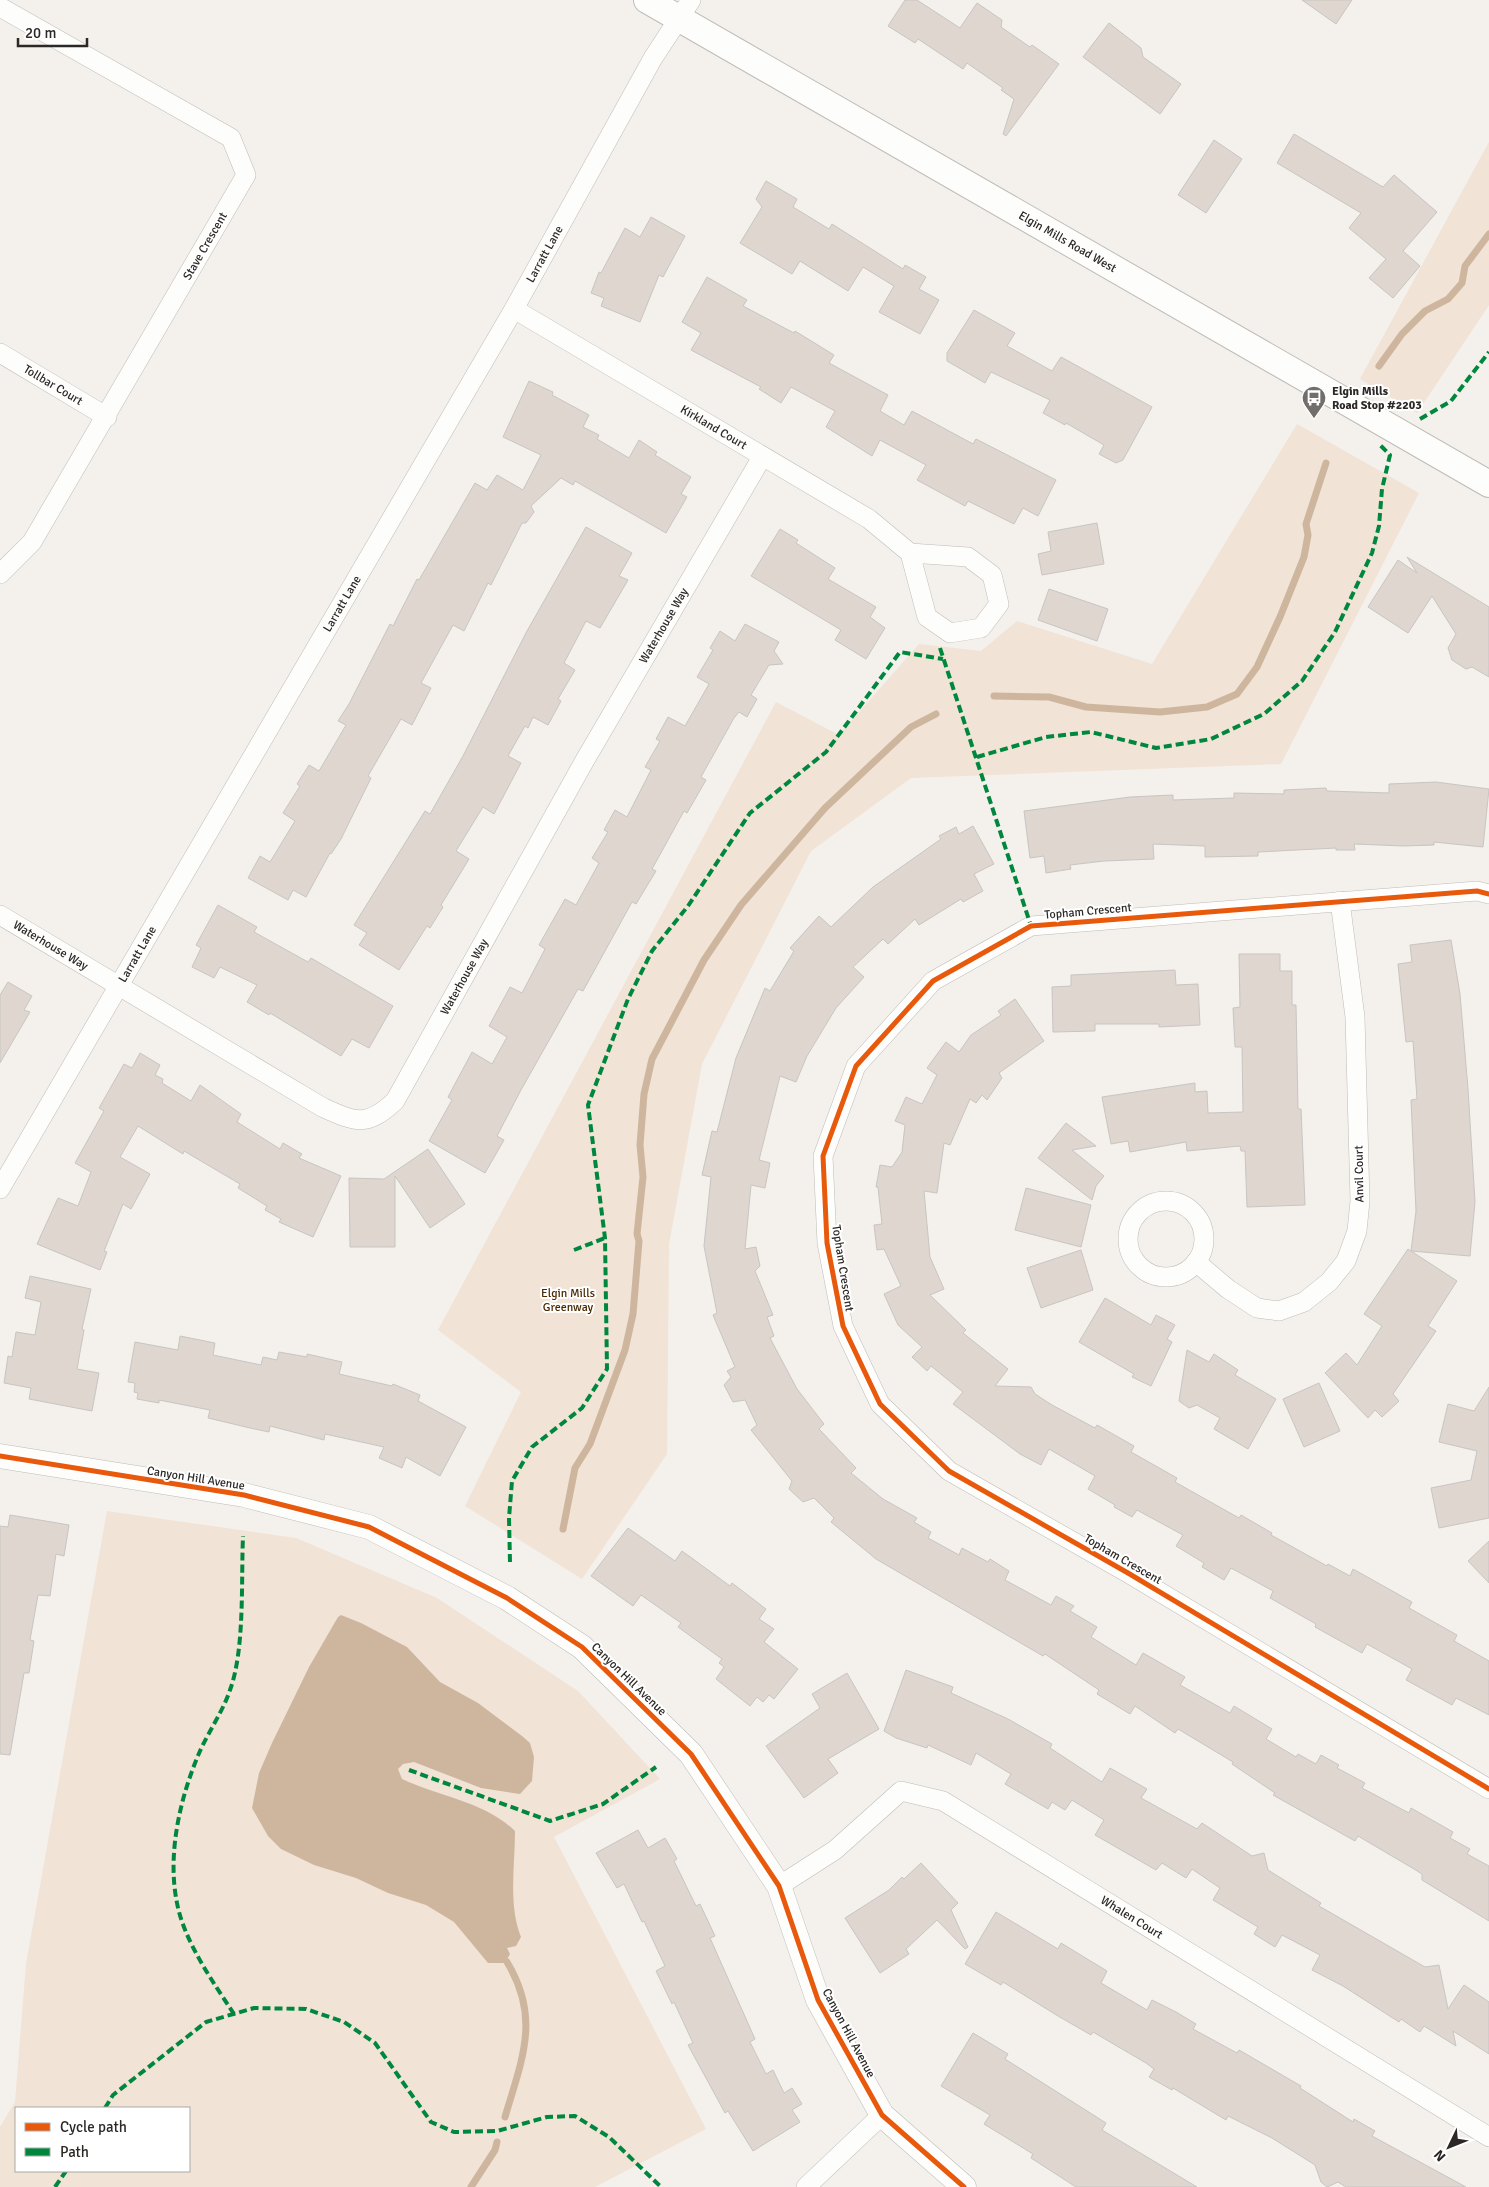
<svg xmlns="http://www.w3.org/2000/svg" width="1489" height="2187" font-family="Signika,sans-serif">
	<style>
		.green { fill: #f1e3d6; fill-rule: evenodd }
		.water { fill: #ceb69e }
		.lines { fill: none; stroke-linecap: round; stroke-linejoin: round }
		.stream { stroke: #ceb69e; stroke-width: 7 }
		.building { fill: #ded6cf; stroke: #c8c5c2 }
		.minor-casing { stroke: #bfbcb8; stroke-width: 20 }
		.tertiary-casing { stroke: #bfbcb8; stroke-width: 25 }
		.secondary-casing { stroke: #bfbcb8; stroke-width: 28 }
		.minor { stroke: #fdfdfc; stroke-width: 19 }
		.tertiary { stroke: #fdfdfc; stroke-width: 24 }
		.secondary { stroke: #fdfdfc; stroke-width: 26 }
		.quiet { stroke: #00873e; stroke-width: 4; stroke-dasharray: 8 4; stroke-linecap: butt }
		.cycleway-casing { stroke: #fff; stroke-width: 8 }
		.cycleway { stroke: #e8590c; stroke-width: 5 }
		.labels { text-anchor: middle; stroke-width: 4; stroke-linejoin: round; paint-order: stroke }
		.street-label { font-size: 12px; fill: #2b2825; stroke: #fff }
		.poi-label { font-size: 12px; font-weight: bold; fill: #2b2825; stroke: #fff; text-anchor: start }
		.park-label { font-size: 12px; fill: #482900; stroke: #fff }
	</style>
	<rect width="100%" height="100%" fill="#f4f0ec"/>
	<g class="green">
		<polygon points="1489,142 1489,305 1417,413 1360,379"/>
		<polygon points="1297,424 1419,493 1281,764 911,778 811,851 702,1064 669,1244 667,1454 582,1579 465,1506 521,1392 438,1330 776,702 839,735 919,644 981,651 1017,621 1152,664"/>
		<path d="M107,1511L296,1538L437,1598L578,1691L660,1779L554,1837L706,2129L595,2187H0V2127L15,2102L26,1964ZM16,2108H189V2171H16Z"/>
	</g>
	<path class="water" d="M341,1615L361,1623L407,1647L440,1682L478,1703L522,1736L530,1743L534,1757L532,1781L520,1794L481,1788L414,1762L403,1764L398,1769L402,1779C440,1797 484,1801 515,1831C515,1865 508,1905 521,1937L516,1946L507,1948L510,1954L505,1963H488L454,1922L426,1905L388,1893L356,1878L314,1865L281,1849L268,1836L252,1808L259,1773L272,1743L309,1667L338,1617Z"/>
	<g class="lines">
		<g class="stream">
			<polyline points="1379,366 1402,334 1425,311 1448,299 1462,283 1465,266 1489,234"/>
			<polyline points="994,696 1049,697 1086,707 1160,712 1207,707 1237,694 1257,667 1280,617 1304,557 1308,535 1306,524 1326,463"/>
			<polyline points="563,1529 575,1468 590,1444 625,1350 633,1314 639,1241 637,1234 643,1177 640,1145 644,1094 652,1059 704,960 741,905 825,808 911,727 936,714"/>
			<path d="M505,2117C522,2059 541,2018 507,1962"/>
			<polyline points="471,2187 495,2150 497,2142"/>
		</g>
	</g>
	<g class="building">
		<polygon points="905,0 917,0 960,28 977,3 1002,20 1001,27 1030,47 1032,45 1059,64 1006,136 1003,134 1014,99 1001,90 1003,88 967,63 963,69 918,39 915,43 888,26"/>
		<polygon points="1302,0 1352,0 1336,24"/>
		<polygon points="1109,23 1141,48 1143,57 1181,84 1160,114 1083,57"/>
		<polygon points="1294,134 1383,187 1394,175 1437,212 1403,251 1420,266 1393,298 1369,278 1386,259 1349,228 1361,213 1277,163"/>
		<polygon points="1214,140 1242,159 1206,213 1178,195"/>
		<polygon points="766,181 797,199 793,207 829,229 832,224 903,269 905,265 926,277 919,289 939,300 920,334 879,312 894,286 863,267 848,291 800,261 792,274 740,243 762,207 756,199"/>
		<polygon points="651,217 685,236 663,277 659,275 640,322 601,306 604,298 591,293 599,272 601,273 625,228 640,237"/>
		<polygon points="707,277 747,300 743,306 794,333 795,331 834,355 829,363 888,395 880,411 904,425 912,411 973,444 976,439 1056,480 1038,516 1023,508 1014,524 968,501 965,506 917,480 926,465 880,440 872,456 826,427 835,411 791,387 781,403 759,389 761,387 691,350 701,333 682,322"/>
		<polygon points="974,310 1015,333 1007,346 1052,371 1061,357 1152,407 1123,460 1116,463 1099,454 1104,445 1066,423 1065,425 1043,413 1050,400 991,372 985,383 947,361 947,353"/>
		<polygon points="529,381 553,392 552,395 589,415 583,427 599,435 597,439 629,458 639,440 657,452 655,455 691,477 681,494 687,497 666,533 575,481 573,485 561,478 531,506 534,512 526,523 522,523 491,585 488,583 464,631 453,625 421,683 431,688 412,725 401,719 368,776 371,778 341,839 331,854 330,853 306,897 293,890 288,900 248,878 260,856 270,862 295,821 283,813 300,786 297,784 309,765 319,771 346,725 338,721 349,704 390,624 393,626 417,579 419,580 475,483 487,490 497,475 523,490 541,455 503,437"/>
		<polygon points="1097,523 1104,564 1042,575 1038,554 1051,551 1048,532"/>
		<polygon points="586,527 632,553 619,576 628,580 600,628 586,621 564,663 575,670 558,699 561,701 548,725 533,717 528,728 525,726 508,756 521,763 494,814 483,807 456,851 469,859 441,905 443,907 430,928 427,926 399,970 359,945 367,933 354,925 425,811 430,814 463,756 527,631"/>
		<polygon points="780,529 798,540 796,543 835,568 828,579 876,607 870,617 885,628 866,659 835,640 841,630 751,576"/>
		<polygon points="1407,557 1489,607 1489,677 1472,667 1466,669 1452,660 1448,648 1456,634 1432,596 1408,633 1368,607 1398,560 1417,573"/>
		<polygon points="1049,589 1108,609 1097,641 1038,620"/>
		<polygon points="745,624 779,642 774,651 783,664 769,665 751,695 757,699 747,717 739,712 734,718 701,777 706,780 687,813 684,811 652,869 656,871 636,904 632,902 583,991 578,989 521,1090 497,1136 504,1140 485,1173 429,1141 452,1100 448,1097 472,1052 492,1064 507,1037 489,1026 510,987 522,993 545,949 539,945 565,899 576,905 599,863 592,858 608,832 604,830 615,810 627,817 651,770 645,767 660,741 656,739 668,717 685,726 709,684 697,677 713,650 710,648 720,631 735,641"/>
		<polygon points="1436,782 1489,789 1483,847 1434,842 1434,845 1404,846 1354,844 1355,850 1336,850 1336,848 1258,852 1258,856 1205,857 1205,846 1153,844 1154,859 1104,861 1070,865 1071,869 1046,873 1044,856 1030,858 1024,811 1130,797 1173,795 1173,800 1234,798 1234,793 1284,794 1284,790 1326,788 1327,791 1389,793 1389,784"/>
		<polygon points="973,826 994,864 974,874 983,891 963,902 961,899 919,925 915,919 888,944 883,939 853,967 864,977 836,1008 807,1056 796,1082 780,1076 759,1160 770,1163 765,1188 751,1185 745,1249 756,1247 760,1266 755,1271 773,1315 767,1317 774,1336 770,1338 797,1389 824,1424 819,1429 856,1468 851,1473 883,1499 917,1518 914,1522 931,1532 928,1538 959,1555 962,1548 988,1562 990,1559 1009,1571 1005,1580 1051,1605 1056,1596 1074,1606 1070,1611 1097,1627 1091,1637 1136,1665 1143,1653 1185,1677 1180,1685 1230,1713 1234,1706 1272,1729 1266,1739 1296,1757 1298,1754 1316,1764 1321,1755 1339,1765 1337,1768 1365,1783 1362,1788 1409,1813 1411,1808 1453,1832 1450,1838 1470,1849 1467,1854 1489,1866 1489,1921 1422,1880 1422,1874 1414,1869 1358,1836 1355,1841 1273,1795 1275,1793 1232,1764 1233,1762 1178,1729 1175,1733 1135,1706 1130,1714 1097,1694 1099,1690 1045,1654 1043,1656 876,1559 831,1522 834,1518 814,1498 803,1502 789,1489 792,1481 751,1430 757,1425 745,1400 733,1402 724,1385 731,1377 727,1371 735,1367 713,1315 717,1313 704,1246 711,1177 702,1175 712,1131 717,1132 736,1058 765,988 770,991 794,951 790,948 819,916 831,927 873,887 941,839 939,836 956,827 959,834"/>
		<polygon points="218,905 257,927 254,932 308,962 311,958 393,1006 369,1048 352,1039 341,1056 270,1013 269,1015 247,1002 257,985 220,967 214,978 192,967 201,948 196,945"/>
		<polygon points="1451,940 1460,994 1468,1089 1475,1202 1470,1256 1411,1251 1416,1211 1411,1100 1417,1099 1413,1041 1406,1042 1398,964 1412,962 1410,945"/>
		<polygon points="1239,954 1280,954 1280,971 1292,971 1292,1005 1296,1005 1298,1109 1301,1109 1305,1205 1247,1207 1245,1151 1241,1151 1240,1146 1187,1151 1186,1142 1130,1152 1128,1141 1111,1144 1102,1097 1195,1083 1195,1092 1207,1091 1208,1113 1243,1112 1242,1047 1235,1047 1233,1008 1240,1007"/>
		<polygon points="1175,970 1176,985 1198,984 1200,1025 1159,1027 1159,1024 1095,1024 1095,1031 1053,1032 1052,987 1071,986 1071,975"/>
		<polygon points="8,982 32,996 24,1010 30,1012 0,1063 0,995"/>
		<polygon points="1015,999 1044,1041 999,1073 1002,1078 987,1100 982,1095 976,1103 970,1099 950,1145 944,1143 937,1193 924,1191 930,1257 944,1289 930,1295 966,1330 963,1333 1008,1369 995,1386 1031,1387 1035,1394 1052,1405 1095,1428 1097,1425 1134,1446 1131,1452 1177,1478 1175,1482 1239,1518 1241,1515 1272,1533 1271,1535 1327,1566 1328,1564 1350,1576 1353,1569 1412,1602 1409,1608 1457,1635 1454,1641 1489,1661 1489,1715 1456,1698 1452,1705 1406,1680 1412,1669 1367,1644 1362,1653 1315,1627 1316,1624 1270,1598 1273,1591 1231,1568 1224,1580 1202,1567 1204,1563 1176,1546 1183,1535 1137,1510 1132,1517 1114,1507 1115,1505 1088,1489 1095,1476 1049,1449 1041,1465 1020,1454 953,1404 963,1392 931,1366 927,1371 912,1357 922,1347 898,1325 884,1294 901,1286 884,1249 877,1250 874,1225 882,1224 878,1187 876,1187 880,1165 892,1167 902,1152 905,1125 895,1121 906,1097 922,1104 937,1075 927,1068 946,1042 959,1052 971,1035 1001,1015 998,1011"/>
		<polygon points="140,1053 160,1065 155,1075 163,1079 162,1083 191,1101 200,1085 241,1114 237,1122 280,1149 283,1143 302,1154 299,1158 341,1176 313,1237 279,1222 281,1219 265,1210 267,1206 238,1188 240,1184 184,1151 183,1154 138,1126 120,1157 150,1174 131,1209 123,1204 104,1251 107,1252 100,1270 37,1244 58,1198 78,1206 91,1172 75,1163 104,1111 99,1108 124,1064 132,1068"/>
		<polygon points="1066,1123 1096,1146 1072,1150 1104,1176 1096,1186 1092,1200 1038,1158"/>
		<polygon points="428,1149 465,1204 430,1228 395,1176 395,1247 350,1247 349,1178 384,1179"/>
		<polygon points="1026,1188 1091,1205 1081,1247 1015,1230"/>
		<polygon points="1408,1249 1457,1281 1428,1326 1436,1331 1393,1394 1399,1401 1382,1417 1375,1410 1368,1418 1325,1373 1346,1353 1357,1365 1382,1326 1364,1314"/>
		<polygon points="1081,1250 1093,1290 1041,1308 1027,1268"/>
		<polygon points="30,1276 91,1289 82,1329 84,1330 77,1369 99,1373 92,1411 29,1399 31,1388 4,1383 8,1356 12,1357 16,1332 35,1335 41,1302 25,1298"/>
		<polygon points="1105,1298 1151,1325 1156,1315 1175,1325 1167,1339 1172,1342 1151,1386 1132,1377 1134,1374 1079,1342"/>
		<polygon points="180,1336 215,1343 213,1355 261,1365 263,1357 277,1360 279,1352 307,1357 307,1354 342,1362 339,1374 392,1386 393,1384 420,1395 418,1401 466,1427 440,1476 406,1457 402,1468 379,1458 384,1447 325,1434 324,1440 270,1426 269,1432 250,1428 208,1418 210,1410 159,1400 159,1403 137,1399 138,1393 134,1392 135,1383 128,1382 135,1342 178,1350"/>
		<polygon points="1187,1350 1209,1362 1214,1354 1238,1370 1235,1375 1276,1399 1248,1449 1214,1429 1220,1418 1197,1405 1189,1408 1179,1401"/>
		<polygon points="1319,1383 1340,1431 1304,1447 1283,1399"/>
		<polygon points="1489,1387 1489,1518 1439,1528 1431,1488 1471,1480 1477,1451 1439,1442 1448,1404 1474,1411"/>
		<polygon points="10,1515 69,1525 64,1556 56,1554 50,1596 38,1595 30,1640 34,1641 29,1673 24,1673 10,1755 0,1754 0,1526 8,1527"/>
		<polygon points="628,1528 675,1561 682,1551 730,1586 732,1583 766,1609 759,1619 774,1629 764,1642 798,1669 774,1699 769,1695 763,1702 757,1697 750,1706 716,1679 724,1667 719,1663 722,1659 678,1627 681,1623 641,1595 633,1606 591,1576"/>
		<polygon points="1489,1541 1489,1583 1468,1561"/>
		<polygon points="906,1670 953,1687 951,1693 1008,1719 1052,1744 1050,1748 1102,1782 1110,1768 1147,1789 1141,1798 1197,1829 1202,1823 1252,1856 1264,1853 1268,1870 1321,1903 1319,1906 1425,1967 1439,1965 1448,2009 1464,1985 1489,2002 1489,2054 1453,2031 1456,2046 1424,2026 1420,2032 1401,2019 1399,2022 1343,1986 1312,1970 1320,1955 1282,1935 1275,1947 1254,1934 1258,1927 1213,1900 1220,1888 1192,1869 1186,1878 1162,1863 1156,1870 1095,1835 1104,1820 1072,1800 1065,1810 1052,1802 1048,1809 1005,1784 1011,1774 976,1753 971,1765 928,1745 927,1748 896,1738 884,1731"/>
		<polygon points="847,1673 879,1729 828,1759 838,1773 804,1798 766,1746 820,1708 812,1694"/>
		<polygon points="638,1830 648,1848 665,1838 677,1859 674,1861 696,1906 700,1904 715,1936 710,1938 755,2039 750,2042 766,2074 773,2070 784,2093 792,2088 802,2104 792,2110 800,2122 753,2151 728,2111 725,2113 688,2045 693,2043 674,2002 672,2004 656,1971 665,1966 644,1921 642,1922 624,1884 617,1888 596,1853"/>
		<polygon points="921,1863 958,1903 951,1910 968,1947 965,1949 937,1920 906,1949 909,1954 880,1973 845,1918 889,1890 902,1877 904,1879"/>
		<polygon points="996,1912 1058,1949 1061,1943 1107,1971 1101,1983 1147,2010 1152,2000 1176,2012 1196,2024 1193,2029 1237,2053 1239,2050 1301,2086 1300,2088 1353,2122 1354,2119 1375,2131 1372,2136 1466,2187 1346,2187 1338,2182 1327,2187 1321,2182 1315,2165 1272,2138 1228,2116 1226,2120 1173,2088 1172,2090 1149,2077 1154,2069 1146,2063 1093,2032 1091,2035 1058,2016 1003,1982 1001,1985 965,1964"/>
		<polygon points="973,2033 1008,2054 1005,2059 1106,2123 1102,2130 1197,2187 1076,2187 1031,2158 1033,2154 984,2124 990,2115 941,2086"/>
	</g>
	<g class="lines">
		<defs>
			<g id="minor">
				<polyline points="0,7 231,138 246,175 32,542 0,574"/>
				<path id="s1" d="M514,309L869,519L910,553L927,617L950,633L981,628L999,604L992,575L968,557L910,553"/>
				<path id="s2" d="M0,353L107,417"/>
				<polyline points="1489,894 1477,891 1031,926 933,981 856,1066 823,1156 827,1243 843,1326 880,1404 949,1471 1128,1573 1489,1789"/>
				<path id="s3" d="M0,915L322,1107C355,1122 366,1128 395,1101L585,760L762,457"/>
				<path id="s4" d="M0,1189L514,309L653,58L691,0"/>
				<circle cx="1166" cy="1239" r="38"/>
				<polyline points="1196,1262 1228,1289 1257,1308 1279,1311 1304,1302 1329,1282 1346,1261 1357,1231 1360,1201 1355,1017 1340,901"/>
				<path id="s5" d="M779,1886L835,1850L901,1791L943,1801L1489,2137"/>
				<polyline points="806,2187 882,2115"/>
			</g>
			<polyline id="tertiary" points="0,1456 244,1495 369,1527 507,1598 582,1647 691,1754 779,1886 818,2000 882,2115 964,2187"/>
			<g id="secondary">
				<path id="s6" d="M647,0L1489,484"/>
			</g>
		</defs>
		<use href="#minor" class="minor-casing"/>
		<use href="#tertiary" class="tertiary-casing"/>
		<use href="#secondary" class="secondary-casing"/>
		<use href="#minor" class="minor"/>
		<use href="#tertiary" class="tertiary"/>
		<use href="#secondary" class="secondary"/>
		<g class="quiet">
			<polyline points="1420,419 1451,401 1489,352"/>
			<polyline points="940,648 1031,926"/>
			<polyline points="977,757 1046,737 1091,732 1156,748 1211,739 1264,714 1302,681 1335,632 1372,553 1379,526 1382,489 1390,455 1380,445"/>
			<polyline points="574,1250 605,1238"/>
			<polyline points="510,1562 509,1518 512,1481 532,1447 582,1408 607,1369 605,1238 588,1105 628,999 652,951 688,906 750,813 826,752 900,652 943,659"/>
			<polyline points="409,1770 550,1821 603,1804 656,1767"/>
			<path d="M234,2014C213,1982 184,1941 177,1903C167,1854 180,1797 200,1751C209,1731 223,1711 230,1690C245,1649 241,1581 243,1536"/>
			<polyline points="105,2108 113,2095 206,2022 254,2008 306,2009 344,2022 375,2043 431,2122 454,2132 497,2131 547,2117 575,2116 609,2137 661,2187"/>
			<polyline points="55,2187 66,2171"/>
		</g>
		<defs>
			<g id="cycleway">
				<polyline points="1489,894 1477,891 1031,926 933,981 856,1066 823,1156 827,1243 843,1326 880,1404 949,1471 1128,1573 1489,1789"/>
				<polyline points="0,1456 244,1495 369,1527 507,1598 582,1647 691,1754 779,1886 818,2000 882,2115 964,2187"/>
			</g>
		</defs>
		<use href="#cycleway" class="cycleway-casing"/>
		<use href="#cycleway" class="cycleway"/>
	</g>
	<defs>
		<symbol id="bus-pin" viewBox="-11 -11 22 30"><path d="M0 17L-7.5 6A9.5 9.5 0 1 1 7.5 6Z" fill="#716e6b" stroke="#fff"/><path d="M-5-6H5V4H4V6H2V4H-2V6H-4V4H-5ZM-3.5-4V0h7V-4ZM-3.5 1.2v1.5H-2V1.2ZM2 1.2v1.5H3.5V1.2Z" fill="#fff"/></symbol>
	</defs>
	<g fill-rule="evenodd">
		<use href="#bus-pin" x="1300" y="384" width="28" height="38"/>
	</g>
	<g class="labels">
		<g class="street-label">
			<text dy="4" stroke="none"><textPath href="#s6" startOffset="485">Elgin Mills Road West</textPath></text>
			<text transform="translate(205 246) rotate(-60)" y="4">Stave Crescent</text>
			<text dy="4" stroke="none"><textPath href="#s4" startOffset="1082">Larratt Lane</textPath></text>
			<text dy="4" stroke="none"><textPath href="#s2" startOffset="62">Tollbar Court</textPath></text>
			<text dy="4" stroke="none"><textPath href="#s1" startOffset="232">Kirkland Court</textPath></text>
			<text dy="4" stroke="none"><textPath href="#s4" startOffset="678">Larratt Lane</textPath></text>
			<text dy="4" stroke="none"><textPath href="#s3" startOffset="1002">Waterhouse Way</textPath></text>
			<text transform="translate(1088 911) rotate(-5)" y="4">Topham Crescent</text>
			<text dy="4" stroke="none"><textPath href="#s3" startOffset="59">Waterhouse Way</textPath></text>
			<text dy="4" stroke="none"><textPath href="#s4" startOffset="272">Larratt Lane</textPath></text>
			<text dy="4" stroke="none"><textPath href="#s3" startOffset="598">Waterhouse Way</textPath></text>
			<text transform="translate(1359 1174) rotate(-91)" y="4">Anvil Court</text>
			<text transform="translate(843 1268) rotate(81)" y="4">Topham Crescent</text>
			<text transform="translate(196 1478) rotate(9)" y="4">Canyon Hill Avenue</text>
			<text transform="translate(1123 1559) rotate(30)" y="4">Topham Crescent</text>
			<text transform="translate(629 1679) rotate(44)" y="4">Canyon Hill Avenue</text>
			<text dy="4" stroke="none"><textPath href="#s5" startOffset="420">Whalen Court</textPath></text>
			<text transform="translate(849 2033) rotate(62)" y="4">Canyon Hill Avenue</text>
		</g>
		<g class="poi-label">
			<text x="1332" y="395">Elgin Mills<tspan x="1332" dy="14">Road Stop #2203</tspan></text>
		</g>
		<g class="park-label">
			<text x="568" y="1297">Elgin Mills<tspan x="568" dy="14">Greenway</tspan></text>
		</g>
	</g>
	<rect x="15" y="2107" width="175" height="65" fill="#ffffff" stroke="#aaa9a8"/>
	<rect x="25" y="2123" width="25" height="8" fill="#e8590c" stroke="#aaa9a8"/>
	<text x="60" y="2132" font-size="15" fill="#2b2825">Cycle path</text>
	<rect x="25" y="2148" width="25" height="8" fill="#00873e" stroke="#aaa9a8"/>
	<text x="60" y="2157" font-size="15" fill="#2b2825">Path</text>
	<g transform="translate(1449 2147) rotate(227)" stroke="#ffffff" stroke-width="4" paint-order="stroke">
	<path d="M0-4L9 19L0 12L-9 19Z" fill="#2b2825"/>
	<text y="-8" font-size="14" font-weight="bold" text-anchor="middle" fill="#2b2825">N</text>
	</g>
	<path d="M18 38v8h69v-8" fill="none" stroke="#2b2825" stroke-width="2.5"/>
	<text x="25" y="38" font-size="15" fill="#2b2825" stroke="#ffffff" stroke-width="4" paint-order="stroke">20 m</text>
</svg>
